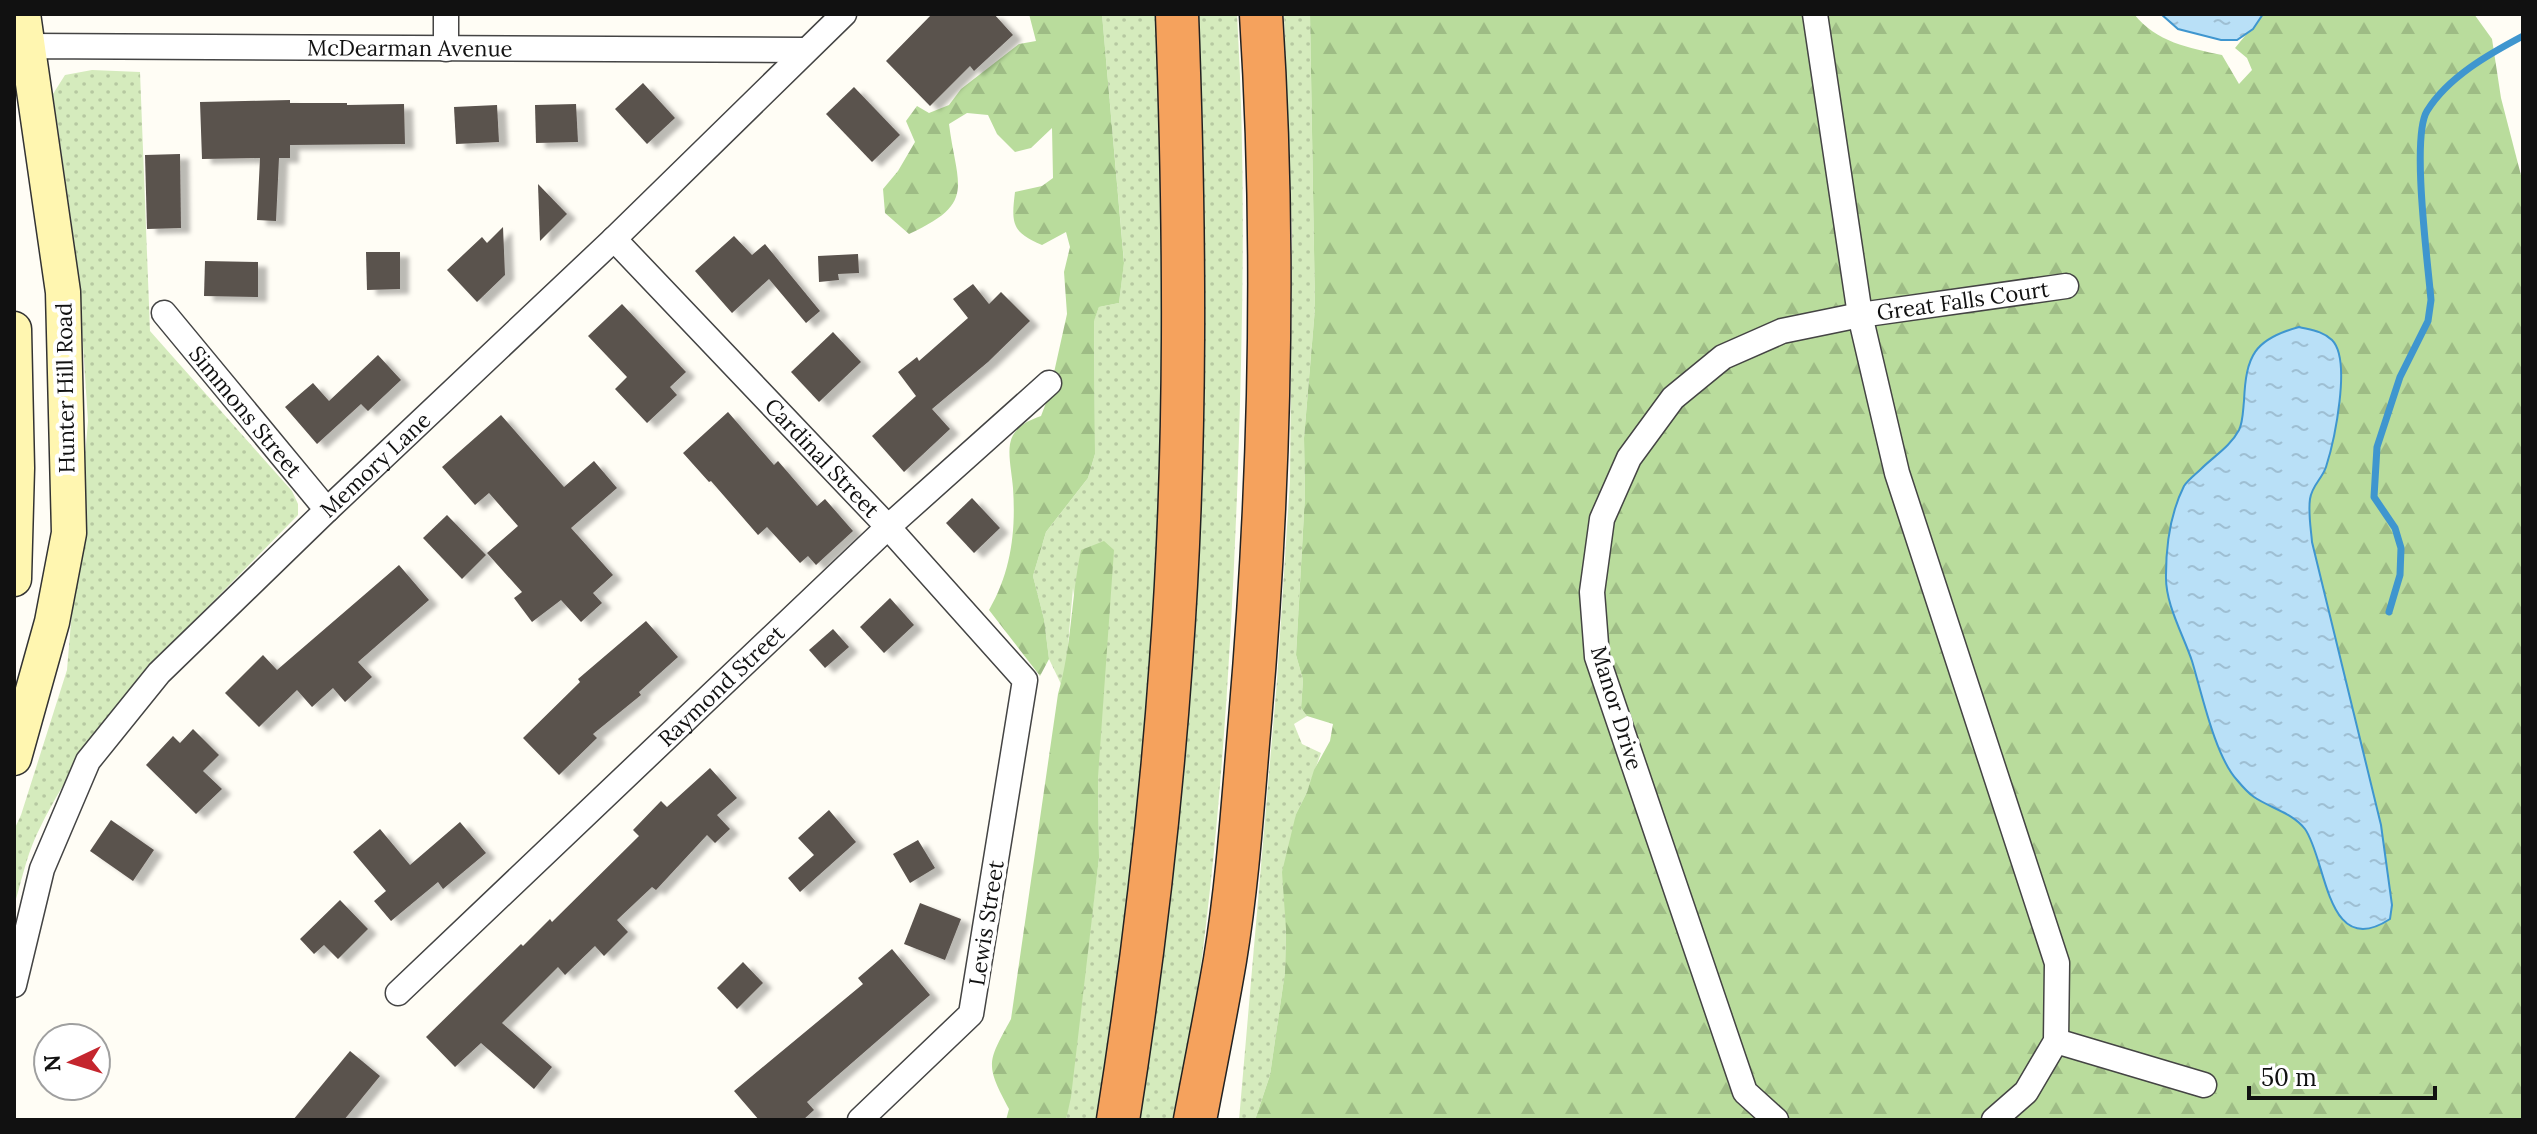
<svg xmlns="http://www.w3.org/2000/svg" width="2537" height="1134" font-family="Lora,serif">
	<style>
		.grass { fill: url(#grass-dots) }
		.forest { fill: url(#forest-firs) }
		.water { fill: url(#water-ripples); stroke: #3f96cf; stroke-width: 2 }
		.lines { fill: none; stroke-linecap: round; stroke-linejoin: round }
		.stream { stroke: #3f96cf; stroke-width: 7 }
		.building { fill: #5a524d; filter: url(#shadow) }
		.street-casing { stroke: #444; stroke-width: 27 }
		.secondary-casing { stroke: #333; stroke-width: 37 }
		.highway-casing { stroke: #222; stroke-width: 45 }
		.street { stroke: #fff; stroke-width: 24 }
		.secondary { stroke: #fff6b0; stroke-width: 34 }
		.highway { stroke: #f5a25d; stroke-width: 42 }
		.labels { text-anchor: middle; stroke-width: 8; stroke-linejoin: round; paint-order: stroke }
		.street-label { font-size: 22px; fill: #111; stroke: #fff }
	</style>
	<defs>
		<pattern id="grass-dots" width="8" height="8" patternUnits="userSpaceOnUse" patternTransform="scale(2)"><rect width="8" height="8" fill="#d5ebbd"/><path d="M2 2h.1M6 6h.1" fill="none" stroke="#b6c8a1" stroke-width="1.8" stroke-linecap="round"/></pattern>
		<pattern id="forest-firs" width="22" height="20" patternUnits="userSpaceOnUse" patternTransform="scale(2)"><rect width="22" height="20" fill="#b9dc9c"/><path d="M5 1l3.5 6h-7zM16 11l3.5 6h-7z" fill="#9ebc85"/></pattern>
		<pattern id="water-ripples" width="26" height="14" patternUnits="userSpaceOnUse" patternTransform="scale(2)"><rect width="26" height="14" fill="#b9e0f7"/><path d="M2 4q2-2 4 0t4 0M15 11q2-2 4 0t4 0" fill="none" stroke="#9ebfd3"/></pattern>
		<filter id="shadow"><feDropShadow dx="9" dy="5" stdDeviation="2" flood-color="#0004"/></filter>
	</defs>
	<rect width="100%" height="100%" fill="#fffdf5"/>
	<g class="grass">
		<polygon points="1102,14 1162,14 1168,316 1152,682 1128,934 1101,1120 1066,1120 1099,858 1098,777 1073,588 1066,667 1061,684 1049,659 1044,619 1033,576 1046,532 1088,478 1095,454 1094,320 1099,307 1119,303 1124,262"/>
		<path d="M1196,14H1237C1246,165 1243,317 1238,469C1230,686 1216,906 1177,1120H1134L1199,506L1204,271Z"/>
		<polygon points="1284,14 1310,14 1315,308 1304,438 1305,495 1296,655 1303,680 1301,708 1307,716 1294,724 1302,744 1321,753 1307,792 1296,814 1286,929 1285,972 1270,1075 1255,1120 1239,1120 1277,681 1290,481 1292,237"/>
		<path d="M92,70L140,72L150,331L292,491L298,504V515C202,614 95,710 36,836C26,858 21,883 14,906V830L21,815L67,670L88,421L78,270L53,94L65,75Z"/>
	</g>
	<g class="forest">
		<path d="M1029,14H1102L1124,263L1119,303L1099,307L1094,321L1095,454L1088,478L1046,532L1033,576L1044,619L1049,659L1040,676L989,610C1011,572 1016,532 1013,488C1012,474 1008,457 1010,444C1013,427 1027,421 1041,416L1049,395L1067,314L1064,272L1070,247L1066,232L1042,245C1012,232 1011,224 1015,192L1042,186L1053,178L1052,128L1031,148L1015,152L997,134L988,115L967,113L949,124C957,187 977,203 909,234L885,213L883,189L898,171L915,142L906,121L917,106L929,113L949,105L961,89L1019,44L1036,41Z"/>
		<path d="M1310,14H2134C2156,42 2189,48 2222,55L2239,84L2252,70L2247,58L2235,48L2263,14H2474L2492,39L2501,98L2523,183V1120H1255L1270,1075L1285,972L1286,929L1282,872L1296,814L1307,792L1314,770L1330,741L1333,724L1307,716L1301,708L1303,680L1296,655L1305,495L1304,438L1315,308Z"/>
		<path d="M1104,541L1114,550L1098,777L1099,858L1071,1097L1066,1120H1006L1009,1109C985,1064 987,1063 1011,1019L1058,694C1072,647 1071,597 1081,550Z"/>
	</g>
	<g class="water">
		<polygon points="2161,14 2263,14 2253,29 2237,40 2221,40 2178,29"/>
		<path d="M2299,327C2311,330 2323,331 2332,340C2352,360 2334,442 2326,467C2322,479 2312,485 2310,499C2308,513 2311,529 2312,542L2381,825L2392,905L2390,919C2326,961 2327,860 2305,829C2293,813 2270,808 2254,797C2248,793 2242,786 2237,780C2215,756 2202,694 2192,661C2183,634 2165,604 2166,575C2166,546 2171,512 2184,486C2188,480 2196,474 2201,469C2214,456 2230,447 2239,430C2243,422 2243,410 2244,401C2246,356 2254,339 2299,327Z"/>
	</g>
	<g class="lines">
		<path class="stream" d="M2389,612L2400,575L2401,548L2395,528L2374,497L2377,447L2400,377L2428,321L2431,300C2428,264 2411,137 2427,111C2448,77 2489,54 2523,36"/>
	</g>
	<g class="building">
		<polygon points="932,14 994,14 1013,35 974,71 970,66 930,106 886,61"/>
		<polygon points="643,83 675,118 647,144 615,109"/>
		<polygon points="854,87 900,135 872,162 826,114"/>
		<polygon points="290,100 290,103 347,103 347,105 404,104 405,144 290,145 290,158 279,158 276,221 257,220 260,158 202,159 200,102"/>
		<polygon points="576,104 578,142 536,143 535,105"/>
		<polygon points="497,105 499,142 456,144 454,107"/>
		<polygon points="180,154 181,228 147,229 145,155"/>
		<polygon points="538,184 567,214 540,241"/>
		<polygon points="503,227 505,275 477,302 447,270 482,237 487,243"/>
		<polygon points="734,236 752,255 765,244 820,311 806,323 769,279 732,313 695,271"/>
		<polygon points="366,252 400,252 400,289 367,290"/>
		<polygon points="858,254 859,273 838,274 839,280 819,282 818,256"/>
		<polygon points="205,261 258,262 258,297 204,296"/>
		<polygon points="973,284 989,304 1001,292 1030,321 988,362 932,409 950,429 904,472 872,436 916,396 898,372 917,357 919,361 968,318 953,299"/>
		<polygon points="622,304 686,372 670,387 677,395 647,423 615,389 627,377 588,336"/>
		<polygon points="833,332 861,362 819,402 791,372"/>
		<polygon points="378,355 401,380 368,411 361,404 317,444 285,407 313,383 329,401"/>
		<polygon points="728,412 774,465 778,461 817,506 825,499 853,531 816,565 808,556 800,563 767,527 758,535 711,481 709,482 683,453"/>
		<polygon points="501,415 564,487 594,461 617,488 571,528 613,575 593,593 602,603 581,622 561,600 532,622 514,598 522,592 487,553 518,526 489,493 475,505 442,467"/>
		<polygon points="972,498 1000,528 974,553 946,523"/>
		<polygon points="447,515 486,555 462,579 423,538"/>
		<polygon points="399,565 429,600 358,662 372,677 345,702 333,688 312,707 297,690 259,727 225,693 263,655 277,670"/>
		<polygon points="890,598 914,625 884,653 860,627"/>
		<polygon points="646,621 678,657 639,692 641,695 593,734 597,738 559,775 523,738 580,682 578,679"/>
		<polygon points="833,629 849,647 825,668 809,650"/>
		<polygon points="193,729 219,755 203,771 222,789 196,814 146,765 173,736 180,743"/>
		<polygon points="710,768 737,798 717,815 730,829 715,843 707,835 656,890 652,887 617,920 628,932 604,956 595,946 565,975 558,967 502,1023 552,1067 534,1089 481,1043 455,1067 426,1037 521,944 523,946 550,919 552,922 639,836 633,830 661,801 667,807"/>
		<polygon points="829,810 856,842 800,892 788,878 814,855 798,838"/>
		<polygon points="111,820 154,850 133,881 90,851"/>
		<polygon points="460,822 486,853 443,889 438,882 391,921 374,901 386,891 353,852 380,829 410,865"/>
		<polygon points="918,840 935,868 910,883 893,854"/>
		<polygon points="340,900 368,929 338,959 324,945 314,954 300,939"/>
		<polygon points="920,903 961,919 945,960 904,944"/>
		<polygon points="892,949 930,995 807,1102 814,1110 803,1120 759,1120 734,1091 863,984 858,978"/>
		<polygon points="743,962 763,983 737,1009 717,988"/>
		<polygon points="350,1051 380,1076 344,1120 293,1120"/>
	</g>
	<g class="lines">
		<defs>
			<g id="street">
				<polyline points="1815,14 1860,315 1897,473 2057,963 2056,1041 2026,1092 1994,1120"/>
				<path id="s1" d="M14,48L29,46L805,50"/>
				<polyline points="446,49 446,14"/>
				<path id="s2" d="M614,239L888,527L1025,680L971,1014L860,1120"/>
				<path id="s3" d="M164,313L327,510"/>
				<path id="s4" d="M14,985L42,869L88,761L159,673L327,510L614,239L844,14"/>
				<path id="s5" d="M398,993L888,527L1049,383"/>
				<polyline points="2056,1041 2204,1085"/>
				<path id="s6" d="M1776,1120L1745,1092L1597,657L1592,592L1602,519L1629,458L1673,398L1723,357L1782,331L1860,315L2066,286"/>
			</g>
			<g id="secondary">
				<polyline points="14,329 17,468 14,579"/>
				<polyline points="14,758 52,622 69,533 63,292 23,14"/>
			</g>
			<g id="highway">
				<path d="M1118,1120C1142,968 1160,816 1171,662C1187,447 1185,230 1177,14"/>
				<path d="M1195,1120C1205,1067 1216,1013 1225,960C1238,881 1243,800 1250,720C1270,486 1276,249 1261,14"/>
			</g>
		</defs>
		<use href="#street" class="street-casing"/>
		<use href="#secondary" class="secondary-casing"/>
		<use href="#highway" class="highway-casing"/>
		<use href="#street" class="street"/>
		<use href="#secondary" class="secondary"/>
		<use href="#highway" class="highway"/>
	</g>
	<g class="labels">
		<g class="street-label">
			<text dy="8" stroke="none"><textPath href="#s1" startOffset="396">McDearman Avenue</textPath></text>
			<text dy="8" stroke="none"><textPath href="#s6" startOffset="1094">Great Falls Court</textPath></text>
			<text transform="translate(65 388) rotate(-91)" y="8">Hunter Hill Road</text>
			<text dy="8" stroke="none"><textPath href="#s3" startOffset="128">Simmons Street</textPath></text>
			<text dy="8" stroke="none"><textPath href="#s2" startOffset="302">Cardinal Street</textPath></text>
			<text dy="8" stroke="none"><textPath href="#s4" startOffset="650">Memory Lane</textPath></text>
			<text dy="8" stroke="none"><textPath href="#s5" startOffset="446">Raymond Street</textPath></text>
			<text transform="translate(1617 708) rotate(73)" y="8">Manor Drive</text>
			<text transform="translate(986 923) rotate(-81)" y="8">Lewis Street</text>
		</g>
	</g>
	<rect width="2537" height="1134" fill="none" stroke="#111111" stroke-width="32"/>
	<g transform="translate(72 1062) rotate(266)"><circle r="38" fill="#ffffff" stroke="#a0a0a0" stroke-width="2"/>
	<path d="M0-6L14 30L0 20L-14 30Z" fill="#c4262e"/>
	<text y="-12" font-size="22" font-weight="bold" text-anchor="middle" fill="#111111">N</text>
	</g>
	<path d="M2249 1086v12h186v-12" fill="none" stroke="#111111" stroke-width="4"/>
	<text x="2261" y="1086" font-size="24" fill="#111111" stroke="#ffffff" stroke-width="6" paint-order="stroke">50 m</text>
</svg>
